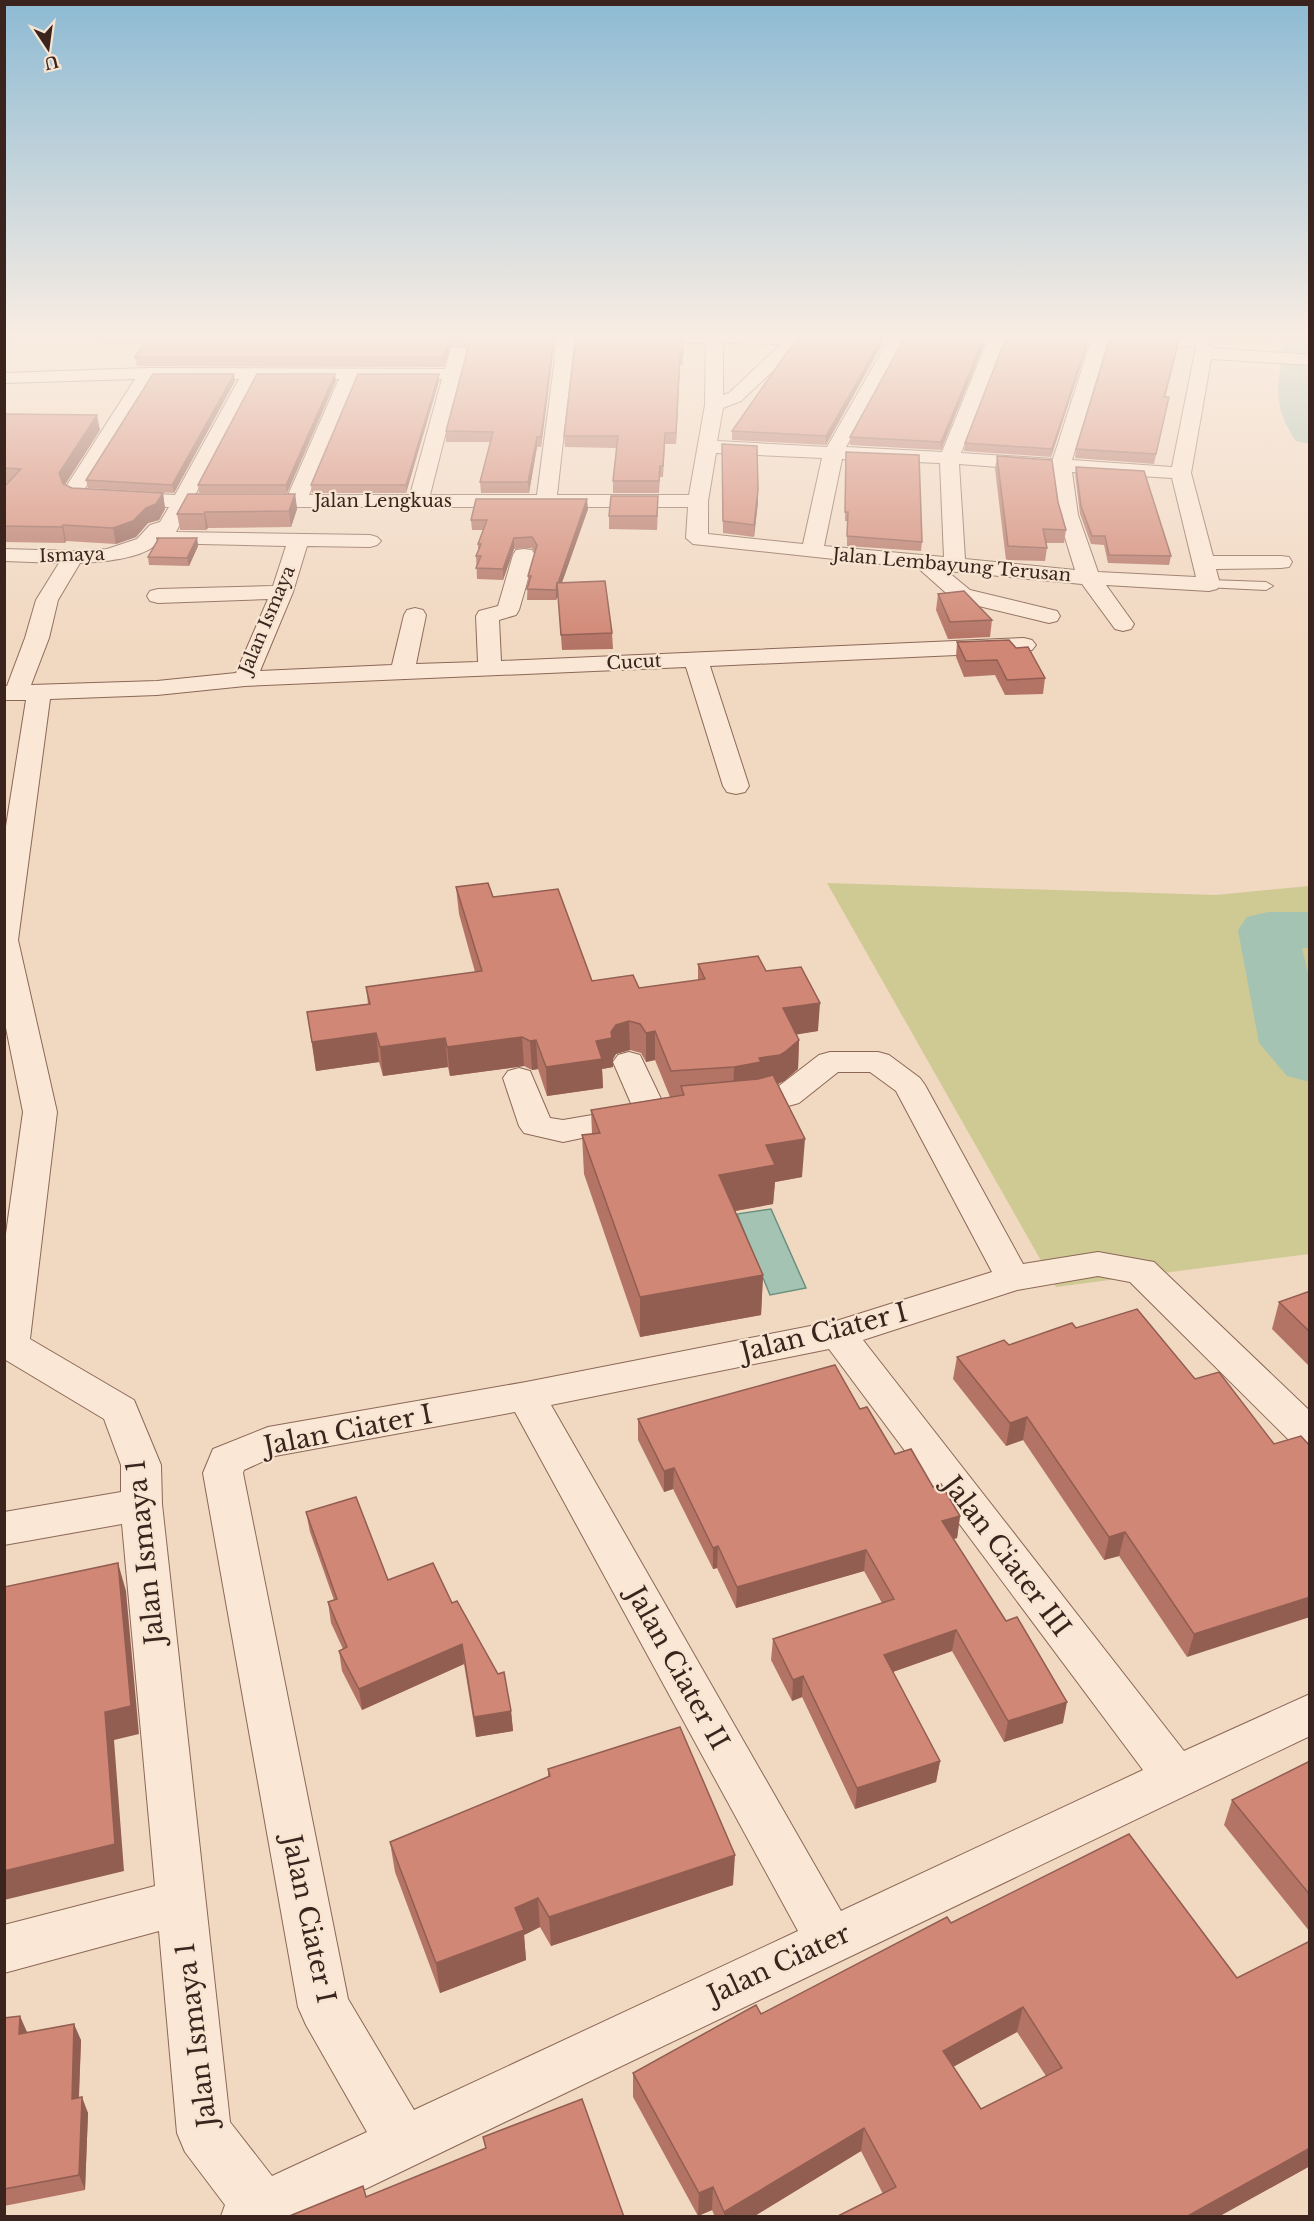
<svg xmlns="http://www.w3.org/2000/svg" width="1314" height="2221" font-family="'Libre Baskerville',serif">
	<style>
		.green { fill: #cfc994 }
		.water { fill: #a4c3b3; stroke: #6a917f; stroke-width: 1.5 }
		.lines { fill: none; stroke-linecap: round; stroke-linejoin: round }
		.river { fill: #a4c3b3; fill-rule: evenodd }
		.lane-casing { stroke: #8b6857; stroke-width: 2 }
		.street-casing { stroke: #8b6857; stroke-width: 2 }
		.lane { fill: #fbe7d5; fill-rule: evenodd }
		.street { fill: #fbe7d5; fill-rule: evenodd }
		.wall { fill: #b47465; fill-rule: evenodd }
		.shaded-wall { fill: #925e52 }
		.building { fill: #d18775; stroke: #925e52; stroke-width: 1.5; fill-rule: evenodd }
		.labels { text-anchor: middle; stroke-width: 4.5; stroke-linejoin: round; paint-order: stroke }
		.far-street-label { font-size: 18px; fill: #3a241d; stroke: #f7e4d1 }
		.near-street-label { font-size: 26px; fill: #3a241d; stroke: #f7e4d1 }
	</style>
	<rect width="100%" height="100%" fill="#f1d8c1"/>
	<g class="green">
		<polygon points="1144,333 1309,333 1310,339 1217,342 1147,341"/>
		<polygon points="827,883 1216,895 1309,886 1309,1254 1056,1287"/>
	</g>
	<polygon class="water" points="771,1209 806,1288 770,1295 737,1214"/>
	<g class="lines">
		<g class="river">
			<path d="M1289,333H1310V444L1296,441C1276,412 1275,390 1283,356C1284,348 1285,340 1289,333Z"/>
			<polygon points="1268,912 1310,912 1310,948 1302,948 1310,982 1310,1082 1287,1076 1259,1043 1238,930 1247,917"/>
		</g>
		<defs>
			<polygon id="lane" points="1209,580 1266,582 1273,586 1266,590 1204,587 1202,584"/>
			<g id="street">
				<polygon points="102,333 197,333 200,337 198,341 192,342 107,342 101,341 99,337"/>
				<path d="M455,333H471L430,495H537L557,343L505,342L503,338L510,333L1200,336L1206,337L1213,348L1310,355V365L1211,359L1191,473L1213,556H1281L1289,557L1292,562L1289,567L1281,568L1216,569L1220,584L1217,589L1209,591L1106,585L1134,624L1131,629L1123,631L1115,629L1082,584L947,571L970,590L1057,611L1060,616L1057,621L1049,623L954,600L918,568L693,544L686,538L688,507H189L176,532L370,535L377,537L381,541L377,545L370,547L307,546L293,592L260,671L392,665L404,615L407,610L415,608L423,610L426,615L416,664L478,662L476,616L479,611L498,606L513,555L516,550L524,549L532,550L535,555L519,610L516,615L499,620L501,661L1024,638L1032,640L1036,645L1032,650L1024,652L710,666L749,786L745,792L736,794L727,792L723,786L686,667L245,686L157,695L50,699L18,940L57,1112L30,1339L134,1400L161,1465L162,1504L230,2122L272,2176L367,2132L306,2025L298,2007L203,1473L213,1449L268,1427L526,1382L836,1321L992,1272L896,1091L870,1072H838L799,1103L756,1115L740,1116L728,1113L724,1106L728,1099L775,1089L819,1055L830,1052H878L889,1055L920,1078L925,1085L1023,1264L1098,1252L1154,1262L1310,1411V1451L1296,1447L1130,1282L1098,1276L1017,1290L863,1340L1184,1751L1310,1694V1736L309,2216H221L225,2205L185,2152L177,2133L159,1931L4,1973V1925L155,1886L122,1524L4,1545V1512L121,1492V1465L104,1419L4,1359V1248L23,1112L4,1018V839L26,700H4V686H7L25,638L36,600L59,563L4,561V549L73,551L107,549L137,539L150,525L160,522L169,507L75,501L68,499L64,490L135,379L4,383V373L148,368L445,369ZM574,343H706L705,405L689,495H557ZM723,343L781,344L729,393L723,395ZM801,344H886L827,447L717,441L723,408L741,401ZM903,344H986L942,452L846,447ZM1004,344H1090L1053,459L961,453ZM1107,344L1196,347L1172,467L1072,460ZM153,379H239L175,495L84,490ZM257,379H339L288,495H195ZM357,379H442L410,495H309ZM716,453L822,458L803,544L708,534V501ZM842,459L940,463L944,557L824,546ZM959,464L1052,471L1058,515L1075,570L965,559ZM1072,472L1172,478L1196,577L1098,572L1078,515ZM157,543L286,546L273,586L158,589L150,591L147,596L150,601L158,603L268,599L236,673L157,681L31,685L49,638L58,600L80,563C100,562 144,559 157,543ZM829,1349L1143,1770L841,1911L551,1405ZM515,1412L798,1931L414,2110L348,1999L243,1473L244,1470L275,1456Z"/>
				<polygon points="629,1052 640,1055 663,1103 683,1102 695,1105 700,1112 695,1119 648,1124 563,1142 524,1133 519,1126 503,1078 508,1071 519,1068 530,1071 550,1118 563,1120 633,1108 613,1062 618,1055"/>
			</g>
		</defs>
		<use href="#lane" class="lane-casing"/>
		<use href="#street" class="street-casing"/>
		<use href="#lane" class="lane"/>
		<use href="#street" class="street"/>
	</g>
	<g class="wall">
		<polygon points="4,333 27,333 21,339 4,339"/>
		<polygon points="150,335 554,337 554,346 541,447 537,447 529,493 481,493 480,482 491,442 446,442 446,431 467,352 464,348 451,348 443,367 137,366 135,357"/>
		<polygon points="683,336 683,365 680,365 676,444 665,444 663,477 660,477 659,493 613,493 613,481 616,448 565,447 564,436"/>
		<polygon points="1179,339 1165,397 1169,397 1154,464 1075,458 1076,449"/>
		<polygon points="1088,340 1087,347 1051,457 964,451 965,443"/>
		<polygon points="881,346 826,445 732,440 732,431"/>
		<polygon points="983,347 941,450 850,445 850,437"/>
		<polygon points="439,374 439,381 406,493 312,493 311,485"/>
		<polygon points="235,381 174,493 88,488 86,480"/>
		<polygon points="336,381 287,493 199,493 198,485"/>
		<polygon points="4,414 100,430 65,485 72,488 163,493 165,509 159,520 148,523 136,537 116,544 66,541 65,543 4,542 4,487 7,484 4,484"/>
		<polygon points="722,444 758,502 754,537 723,533"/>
		<polygon points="997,456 1058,502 1066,530 1064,543 1046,543 1047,548 1045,561 1006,560 995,469"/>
		<polygon points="846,461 922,542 921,551 847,546 847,521 845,521"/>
		<polygon points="1076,467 1171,556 1169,565 1108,563 1104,545 1091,544 1080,514 1075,474"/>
		<polygon points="295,494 297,509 291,527 208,528 206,530 180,530 177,514"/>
		<polygon points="588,509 562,582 612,633 613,649 562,650 558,596 556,600 527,600 528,576 535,552 532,548 514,549 503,580 477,579 476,556 478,551 478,544 483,530 472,530 471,520"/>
		<polygon points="658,509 657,530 609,529 609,516"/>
		<polygon points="156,538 197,538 198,546 189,566 149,565 148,557 157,542"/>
		<polygon points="938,594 992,620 990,637 948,639 936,610"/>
		<polygon points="957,642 1016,648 1045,678 1043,694 1005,695 995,675 964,677 956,657"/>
		<polygon points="456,887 493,897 592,981 639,988 698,980 698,964 766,971 818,1031 796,1034 799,1040 798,1069 784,1081 777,1084 802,1177 775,1182 773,1204 735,1211 763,1275 761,1315 640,1337 584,1174 582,1135 592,1134 591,1110 670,1097 655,1060 646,1062 641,1053 630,1050 616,1054 613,1059 613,1067 602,1069 603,1088 547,1096 538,1069 532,1070 524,1066 450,1076 448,1067 383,1076 379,1062 316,1071 307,1012 368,1004 366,987 475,972 459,914"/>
		<polygon points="1310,1291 1310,1367 1272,1329 1279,1302"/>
		<polygon points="1076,1328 1195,1379 1274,1444 1187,1657 1119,1556 1104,1560 1023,1440 1006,1446 953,1379 957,1357 1009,1345"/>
		<polygon points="860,1409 895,1454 933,1487 960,1516 957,1538 953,1539 1063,1723 1004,1742 952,1651 893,1672 940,1761 936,1782 855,1809 802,1697 792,1701 771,1660 773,1639 882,1603 864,1571 736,1608 717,1568 713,1569 673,1489 664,1492 638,1440 638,1419"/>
		<polygon points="306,1512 388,1580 452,1603 511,1711 513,1731 476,1737 464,1664 362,1710 342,1671 339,1651 343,1649 331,1623 328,1602 334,1600 310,1532"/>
		<polygon points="1310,1761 1310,1932 1224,1825 1232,1800"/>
		<polygon points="548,1769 733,1885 551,1946 540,1927 524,1935 526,1960 440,1993 395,1872 390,1842 548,1777"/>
		<path d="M951,1923L1237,1978L1310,1941V2166L1218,2217H836L883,2194L861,2151L753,2217H715L712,2210L698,2216L633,2097V2073L761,2014ZM1017,2032L1046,2076L981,2109L953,2067Z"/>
		<polygon points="4,2018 27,2032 81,2040 79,2098 88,2113 85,2190 4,2206"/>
	</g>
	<g class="shaded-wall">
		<polygon points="19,333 27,333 21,339"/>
		<polygon points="554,337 554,346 541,447 541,437"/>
		<polygon points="882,338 881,346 826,445 826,436"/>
		<polygon points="450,339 451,348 443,367 443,357"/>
		<polygon points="1179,339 1178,347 1163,406 1164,397"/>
		<polygon points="983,340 983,347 941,450 941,442"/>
		<polygon points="1088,340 1087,347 1051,457 1052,449"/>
		<polygon points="680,354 680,365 676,444 676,433"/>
		<polygon points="234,374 235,381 174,493 172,485"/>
		<polygon points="335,374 336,381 287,493 286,485"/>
		<polygon points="439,374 439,381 406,493 406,485"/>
		<polygon points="97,415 100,430 62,489 59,473"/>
		<polygon points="537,437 537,447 529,493 528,482"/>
		<polygon points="758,490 758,502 754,537 754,525"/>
		<polygon points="163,493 165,509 159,520 148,523 136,537 116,544 113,528 146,508"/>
		<polygon points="295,494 297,509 291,527 289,511"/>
		<polygon points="587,499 588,509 558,594 558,585"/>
		<polygon points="205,512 208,528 206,530 204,514"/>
		<polygon points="63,525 66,541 65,543 62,527"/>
		<polygon points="197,538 198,546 189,566 187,558"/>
		<polygon points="514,538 514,549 503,580 503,569"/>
		<polygon points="557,585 558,596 556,600 556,590"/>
		<polygon points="820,1003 818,1031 782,1037 783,1008"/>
		<polygon points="629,1021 630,1050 616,1054 613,1059 613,1067 602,1069 603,1088 547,1096 546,1067 611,1032 616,1025"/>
		<polygon points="655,1031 655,1060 646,1062 646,1033"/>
		<polygon points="376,1033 379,1062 316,1071 312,1042"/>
		<polygon points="522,1037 524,1066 450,1076 447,1047"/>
		<polygon points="445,1038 448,1067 383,1076 380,1047"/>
		<polygon points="536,1040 538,1069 532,1070 530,1041"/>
		<polygon points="799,1040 798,1069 784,1081 778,1084 760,1087 733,1096 734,1067 759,1058"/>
		<polygon points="805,1139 802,1177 775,1182 773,1204 718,1214 719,1175 766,1145"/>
		<polygon points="763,1275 761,1315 640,1337 640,1297"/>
		<polygon points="1027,1417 1023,1440 1006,1446 1010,1423"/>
		<polygon points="674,1468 673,1489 664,1492 664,1471"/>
		<polygon points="960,1516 957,1538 939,1543 942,1521"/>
		<polygon points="1125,1532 1119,1556 1104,1560 1109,1537"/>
		<polygon points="718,1546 717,1568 713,1569 713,1548"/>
		<polygon points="866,1550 864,1571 736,1608 737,1587"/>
		<polygon points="118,1563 126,1591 139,1734 114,1740 124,1871 4,1900 4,1871"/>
		<polygon points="1310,1597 1310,1617 1187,1657 1194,1634"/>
		<polygon points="956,1630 952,1651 881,1676 884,1655"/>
		<polygon points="462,1644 464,1664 362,1710 359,1689"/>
		<polygon points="803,1676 802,1697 792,1701 793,1680"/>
		<polygon points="1067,1702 1063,1723 1004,1742 1008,1721"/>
		<polygon points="511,1711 513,1731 476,1737 474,1717"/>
		<polygon points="940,1761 936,1782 855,1809 857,1788"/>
		<polygon points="735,1855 733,1885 551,1946 549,1917"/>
		<polygon points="538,1898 540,1927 524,1935 526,1960 440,1993 436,1963 515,1908"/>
		<polygon points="1023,2007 1017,2032 938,2075 943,2051"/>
		<polygon points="20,2016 27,2032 19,2034"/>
		<polygon points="74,2024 81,2040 78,2115 72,2099"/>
		<polygon points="82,2097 88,2113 85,2190 79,2175"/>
		<polygon points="864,2128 861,2151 753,2217 724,2217 724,2212"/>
		<polygon points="1310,2148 1310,2166 1218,2217 1186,2217"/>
		<polygon points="713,2187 712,2210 698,2216 699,2193"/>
	</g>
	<g class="building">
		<polygon points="150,335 554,337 541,437 537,437 528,482 480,482 493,432 446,431 469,345 463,338 450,339 443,357 135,357"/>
		<polygon points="576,336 683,336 683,354 680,354 676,433 665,433 663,466 660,466 659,481 613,481 618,436 564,436"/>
		<polygon points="801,338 882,338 826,436 732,431 788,351"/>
		<polygon points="904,339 983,340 941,442 850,437"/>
		<polygon points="1110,339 1179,339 1164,397 1169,397 1156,454 1076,449"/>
		<polygon points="1005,340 1088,340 1052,449 965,443"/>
		<polygon points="153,374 234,374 172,485 86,480"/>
		<polygon points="257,374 335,374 286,485 198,485"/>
		<polygon points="358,374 439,374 406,485 311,485"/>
		<polygon points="4,414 97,415 59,473 63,484 72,488 163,493 156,504 146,508 133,521 113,528 63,525 62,527 4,526 4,487 21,469 4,468"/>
		<polygon points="722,444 757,446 758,490 754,525 723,521"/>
		<polygon points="846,452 919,455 922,542 847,536 848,512 845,512"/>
		<polygon points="997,456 1052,460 1058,502 1066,530 1043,529 1047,548 1008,546"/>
		<polygon points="1076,467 1144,471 1171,556 1109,555 1105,536 1092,536 1081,506"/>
		<polygon points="188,494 295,494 289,511 205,512 204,514 177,514"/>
		<polygon points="611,496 658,496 657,516 609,516"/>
		<polygon points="476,499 587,499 558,583 557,583 556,590 527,589 531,576 528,576 537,545 532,537 514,538 503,569 476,568 481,556 476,556 481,544 478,544 487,520 471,520"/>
		<polygon points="156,538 197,538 187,558 148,557 159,538"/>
		<polygon points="605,581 612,633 561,635 557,583"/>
		<polygon points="964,591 992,620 950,622 938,594"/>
		<polygon points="1009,640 1016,648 1028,647 1045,678 1007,680 997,660 966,661 957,642"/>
		<polygon points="488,883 493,897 558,889 592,981 633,975 639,988 705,979 698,964 758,956 766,971 801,967 820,1003 783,1008 799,1040 785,1052 780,1055 759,1058 761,1062 734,1067 671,1071 655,1031 646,1033 640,1024 629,1021 616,1025 611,1032 612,1038 596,1041 602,1059 546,1067 536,1040 530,1041 522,1037 447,1047 445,1038 380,1047 376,1033 312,1042 307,1012 370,1004 366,987 482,971 456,887"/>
		<polygon points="773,1075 805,1139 766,1145 775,1165 719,1175 763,1275 640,1297 582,1135 600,1133 591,1110 684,1095 681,1086 758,1079"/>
		<polygon points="1310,1291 1310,1332 1279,1302"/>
		<polygon points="1137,1309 1195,1379 1219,1372 1274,1444 1301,1436 1310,1446 1310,1597 1194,1634 1125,1532 1109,1537 1027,1417 1010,1423 957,1357 1004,1340 1009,1345 1072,1323 1076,1328"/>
		<polygon points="835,1365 860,1409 867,1407 895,1454 911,1449 933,1487 941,1484 960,1516 942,1521 1006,1621 1017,1617 1067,1702 1008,1721 956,1630 884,1655 940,1761 857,1788 803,1676 793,1680 773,1639 894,1599 866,1550 737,1587 718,1546 713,1548 674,1468 664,1471 638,1419"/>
		<polygon points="356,1497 388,1580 433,1563 452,1603 457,1601 498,1674 504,1672 511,1711 474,1717 462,1644 359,1689 339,1651 347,1647 328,1602 337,1599 306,1512"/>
		<polygon points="118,1563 131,1706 105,1712 115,1844 4,1871 4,1587"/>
		<polygon points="680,1727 735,1855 549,1917 538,1898 515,1908 524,1930 436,1963 390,1842 550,1776 548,1769"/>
		<polygon points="1310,1761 1310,1895 1232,1800"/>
		<path d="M1129,1834L1237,1978L1310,1941V2148L1186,2217H836L896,2187L864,2128L724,2212L713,2187L699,2193L633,2073L756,2005L761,2014L947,1917L951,1923ZM1023,2007L1062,2068L981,2109L943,2051Z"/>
		<polygon points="20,2016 19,2034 74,2024 72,2099 82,2097 79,2175 4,2189 4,2018"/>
		<polygon points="582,2099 624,2217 287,2217 363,2186 366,2197 486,2148 483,2137"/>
	</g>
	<linearGradient id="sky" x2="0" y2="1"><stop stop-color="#8dbad3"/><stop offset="0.52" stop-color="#f9ede3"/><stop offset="1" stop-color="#f9ede3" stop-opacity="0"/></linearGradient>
	<rect width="1314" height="644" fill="url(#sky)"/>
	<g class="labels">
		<g class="far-street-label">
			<text x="383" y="507">Jalan Lengkuas</text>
			<text transform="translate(72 555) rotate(-2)" y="6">Ismaya</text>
			<text transform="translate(952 565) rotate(5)" y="6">Jalan Lembayung Terusan</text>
			<text transform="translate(267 620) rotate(-67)" y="6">Jalan Ismaya</text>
			<text transform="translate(634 662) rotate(-3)" y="6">Cucut</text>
		</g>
		<g class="near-street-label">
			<text transform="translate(824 1332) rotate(-14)" y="9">Jalan Ciater I</text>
			<text transform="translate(348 1430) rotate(-11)" y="9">Jalan Ciater I</text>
			<text transform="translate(145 1552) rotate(-96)" y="9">Jalan Ismaya 1</text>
			<text transform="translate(1007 1556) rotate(53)" y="9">Jalan Ciater III</text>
			<text transform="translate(678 1668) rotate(61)" y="9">Jalan Ciater II</text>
			<text transform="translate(309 1919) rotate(78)" y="9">Jalan Ciater I</text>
			<text transform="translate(779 1964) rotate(-25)" y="9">Jalan Ciater</text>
			<text transform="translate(196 2035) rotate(-97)" y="9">Jalan Ismaya 1</text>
		</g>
	</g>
	<rect width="1314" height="2221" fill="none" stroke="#3a241d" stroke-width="12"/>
	<g transform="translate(48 48) rotate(167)" stroke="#f7e4d1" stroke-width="4.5" paint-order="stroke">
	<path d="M0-4.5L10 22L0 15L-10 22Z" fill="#3a241d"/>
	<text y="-9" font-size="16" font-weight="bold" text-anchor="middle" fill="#3a241d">U</text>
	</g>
</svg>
